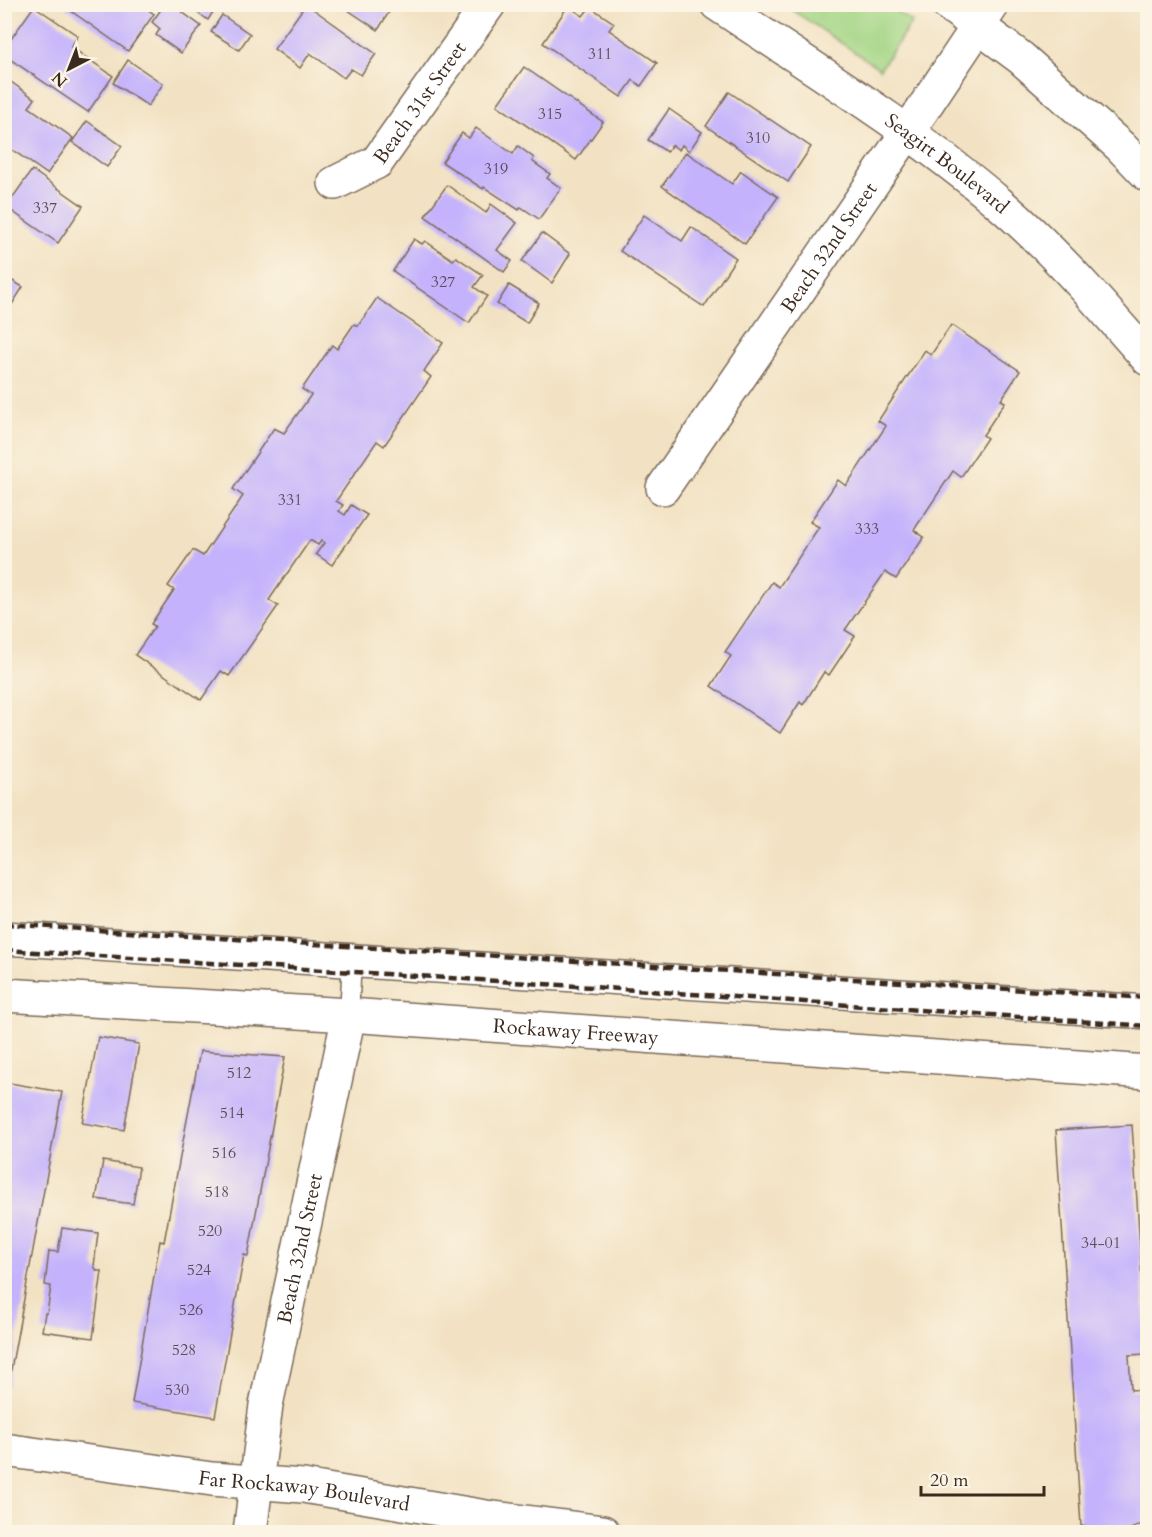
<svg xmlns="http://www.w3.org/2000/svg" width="1152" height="1537" font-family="Cardo,serif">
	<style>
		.green { fill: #a4d686; stroke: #708052; stroke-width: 1.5 }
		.building { fill: #c4b2fc }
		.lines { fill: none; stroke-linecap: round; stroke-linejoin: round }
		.service-casing { stroke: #7b6a58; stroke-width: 21 }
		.minor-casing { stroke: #7b6a58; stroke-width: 36 }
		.tertiary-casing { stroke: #7b6a58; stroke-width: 36 }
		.primary-casing { stroke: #7b6a58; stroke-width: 36 }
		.service { stroke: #fff; stroke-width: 18 }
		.minor { stroke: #fff; stroke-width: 33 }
		.tertiary { stroke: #fff; stroke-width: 33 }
		.primary { stroke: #fff; stroke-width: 33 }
		.rail { stroke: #3b2a1e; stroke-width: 4.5; stroke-dasharray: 9 4.5; stroke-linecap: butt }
		.labels { text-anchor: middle; stroke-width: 6; stroke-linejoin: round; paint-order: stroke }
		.number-label { font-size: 16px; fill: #5d4c56 }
		.street-label { font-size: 20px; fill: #3b2a1e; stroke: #fcf5e5 }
	</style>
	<rect width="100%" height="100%" fill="#fcf5e5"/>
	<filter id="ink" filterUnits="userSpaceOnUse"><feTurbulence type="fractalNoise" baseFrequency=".0167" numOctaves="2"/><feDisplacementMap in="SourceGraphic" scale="12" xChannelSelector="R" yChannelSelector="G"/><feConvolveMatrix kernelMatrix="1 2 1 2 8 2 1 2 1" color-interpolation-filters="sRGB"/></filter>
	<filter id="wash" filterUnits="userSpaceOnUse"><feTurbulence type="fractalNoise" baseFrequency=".008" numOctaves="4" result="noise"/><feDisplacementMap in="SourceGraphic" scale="24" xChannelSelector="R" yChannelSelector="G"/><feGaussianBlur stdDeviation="1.35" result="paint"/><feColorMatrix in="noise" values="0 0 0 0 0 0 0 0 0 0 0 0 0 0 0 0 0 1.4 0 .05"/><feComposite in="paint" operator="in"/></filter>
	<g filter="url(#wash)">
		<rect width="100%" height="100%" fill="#f2e2c3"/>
		<polygon class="green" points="785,5 886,5 912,22 880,69"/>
		<g id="blocks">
			<g class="building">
				<polygon points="61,4 140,4 154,14 128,51"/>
				<polygon points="165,4 171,4 201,26 181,53 156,35 160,29 152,22"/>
				<polygon points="186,4 218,4 208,20"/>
				<polygon points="306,4 376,54 361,75 351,69 344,78 310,53 300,68 274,49"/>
				<polygon points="339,4 394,4 378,30"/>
				<polygon points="34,6 78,36 71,47 113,76 88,112 4,55 4,49"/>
				<polygon points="568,6 583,16 590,7 614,23 609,30 657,63 641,86 633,80 621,97 543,43"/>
				<polygon points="222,15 250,34 239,50 211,32"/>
				<polygon points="128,60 163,84 148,106 113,83"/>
				<polygon points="524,67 603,122 576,160 497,105"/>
				<polygon points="4,77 35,99 29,107 73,138 47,174 4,144"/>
				<polygon points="729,92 811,147 788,182 706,126"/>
				<polygon points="669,109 702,132 689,151 682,145 679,150 672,145 667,152 648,140"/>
				<polygon points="87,121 122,146 107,167 72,142"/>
				<polygon points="476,128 513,154 518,146 534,158 532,161 550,174 547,178 561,188 539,219 521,207 519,210 484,187 483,189 442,162 462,133 469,138"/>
				<polygon points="686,152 732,184 741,171 778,197 745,244 662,186"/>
				<polygon points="32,170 83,206 58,243 6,207"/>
				<polygon points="447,185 486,213 491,204 517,223 497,250 512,261 504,272 425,216"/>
				<polygon points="644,215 682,241 691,227 736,258 704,307 620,251"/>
				<polygon points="542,233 570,254 552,283 522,261"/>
				<polygon points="414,239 422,244 425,241 453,260 456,257 483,275 474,287 487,296 469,323 393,271"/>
				<polygon points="4,276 23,287 4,317"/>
				<polygon points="509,285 539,303 527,323 497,304"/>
				<polygon points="377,298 443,343 424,371 431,377 384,446 377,441 336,501 343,505 339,511 345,515 351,505 367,515 332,565 316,554 324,543 321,541 318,545 310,540 269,600 278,606 229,676 221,671 201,700 135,655 155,626 151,624 174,590 168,586 193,550 203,556 243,496 233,489 274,428 284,433 311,395 302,389 332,345 337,349 354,324 358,326"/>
				<polygon points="951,325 1020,371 1001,400 1005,402 983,435 987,438 961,477 953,471 914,530 924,537 896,579 885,572 845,630 855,636 829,675 824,672 803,705 800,702 780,733 711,686 731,656 725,652 772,582 779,587 819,527 810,522 838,480 846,486 886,426 878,421 925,350 931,355"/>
				<polygon points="98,1037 139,1044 124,1130 82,1123"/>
				<polygon points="200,1051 285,1057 248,1256 244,1255 215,1417 132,1403 160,1241 164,1242"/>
				<polygon points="4,1082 62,1092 8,1386 4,1386"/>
				<polygon points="1132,1125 1147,1354 1129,1355 1131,1390 1148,1389 1148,1521 1125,1532 1118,1532 1081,1526 1056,1130"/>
				<polygon points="103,1161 139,1167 133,1204 96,1199"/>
				<polygon points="62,1228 98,1233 94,1266 97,1271 102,1271 93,1338 42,1331 45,1313 47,1313 51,1286 45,1285 49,1251 58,1252"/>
			</g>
		</g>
	</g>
	<g filter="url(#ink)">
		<use href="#blocks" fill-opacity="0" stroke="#7b6a58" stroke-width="1.5"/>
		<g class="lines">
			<defs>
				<polyline id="service" points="349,1015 352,960"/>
				<g id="minor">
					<path id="s1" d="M335,183L377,162L489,4"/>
					<path id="s2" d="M663,488L907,133L993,4"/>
					<path id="s3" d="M4,1450L212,1479L303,1486L486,1517L603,1532"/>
					<path id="s4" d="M250,1532L266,1405L349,1015"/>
				</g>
				<g id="tertiary">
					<polyline points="4,938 1148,1012"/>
					<path id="s5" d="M4,995L349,1015L1148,1072"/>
				</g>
				<g id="primary">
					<path id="s6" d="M717,4C813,68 912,129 1000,204C1054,250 1101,305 1148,359"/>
					<polyline points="948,4 1021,58 1120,146 1148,175"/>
				</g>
			</defs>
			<use href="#service" class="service-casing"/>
			<use href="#minor" class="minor-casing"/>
			<use href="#tertiary" class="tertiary-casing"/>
			<use href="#primary" class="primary-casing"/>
			<use href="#service" class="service"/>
			<use href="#minor" class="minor"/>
			<use href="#tertiary" class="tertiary"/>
			<use href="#primary" class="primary"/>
			<g class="rail">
				<polyline points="4,924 1148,998"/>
				<polyline points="4,950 592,987 1148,1026"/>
			</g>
		</g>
	</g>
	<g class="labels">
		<g class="number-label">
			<text x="600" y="59">311</text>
			<text x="550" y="119">315</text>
			<text x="758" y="143">310</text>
			<text x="496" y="174">319</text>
			<text x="45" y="213">337</text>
			<text x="443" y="287">327</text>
			<text x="290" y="505">331</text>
			<text x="867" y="534">333</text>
			<text x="239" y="1078">512</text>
			<text x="232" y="1118">514</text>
			<text x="224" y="1158">516</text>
			<text x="217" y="1197">518</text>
			<text x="210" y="1236">520</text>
			<text x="1101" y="1248">34-01</text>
			<text x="199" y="1275">524</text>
			<text x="191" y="1315">526</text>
			<text x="184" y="1355">528</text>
			<text x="177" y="1395">530</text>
		</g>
		<g class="street-label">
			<text dy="7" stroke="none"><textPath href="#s1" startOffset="120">Beach 31st Street</textPath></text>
			<text dy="7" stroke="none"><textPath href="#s6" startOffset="280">Seagirt Boulevard</textPath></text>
			<text dy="7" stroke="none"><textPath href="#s2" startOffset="292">Beach 32nd Street</textPath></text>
			<text dy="7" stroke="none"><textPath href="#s5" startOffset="573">Rockaway Freeway</textPath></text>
			<text dy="7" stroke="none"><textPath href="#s4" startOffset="288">Beach 32nd Street</textPath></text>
			<text dy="7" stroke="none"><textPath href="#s3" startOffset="303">Far Rockaway Boulevard</textPath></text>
		</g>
	</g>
	<rect width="1152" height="1537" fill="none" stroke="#fcf5e5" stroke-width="24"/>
	<g transform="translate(69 69) rotate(222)" stroke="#fcf5e5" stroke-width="4.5" paint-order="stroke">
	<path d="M0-4.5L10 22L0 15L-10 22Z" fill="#3b2a1e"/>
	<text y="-9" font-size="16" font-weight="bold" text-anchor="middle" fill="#3b2a1e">N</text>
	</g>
	<path d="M921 1486v9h123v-9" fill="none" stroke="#3b2a1e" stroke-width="3"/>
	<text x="930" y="1486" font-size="18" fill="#3b2a1e" stroke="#fcf5e5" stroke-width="4.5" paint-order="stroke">20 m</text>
</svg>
